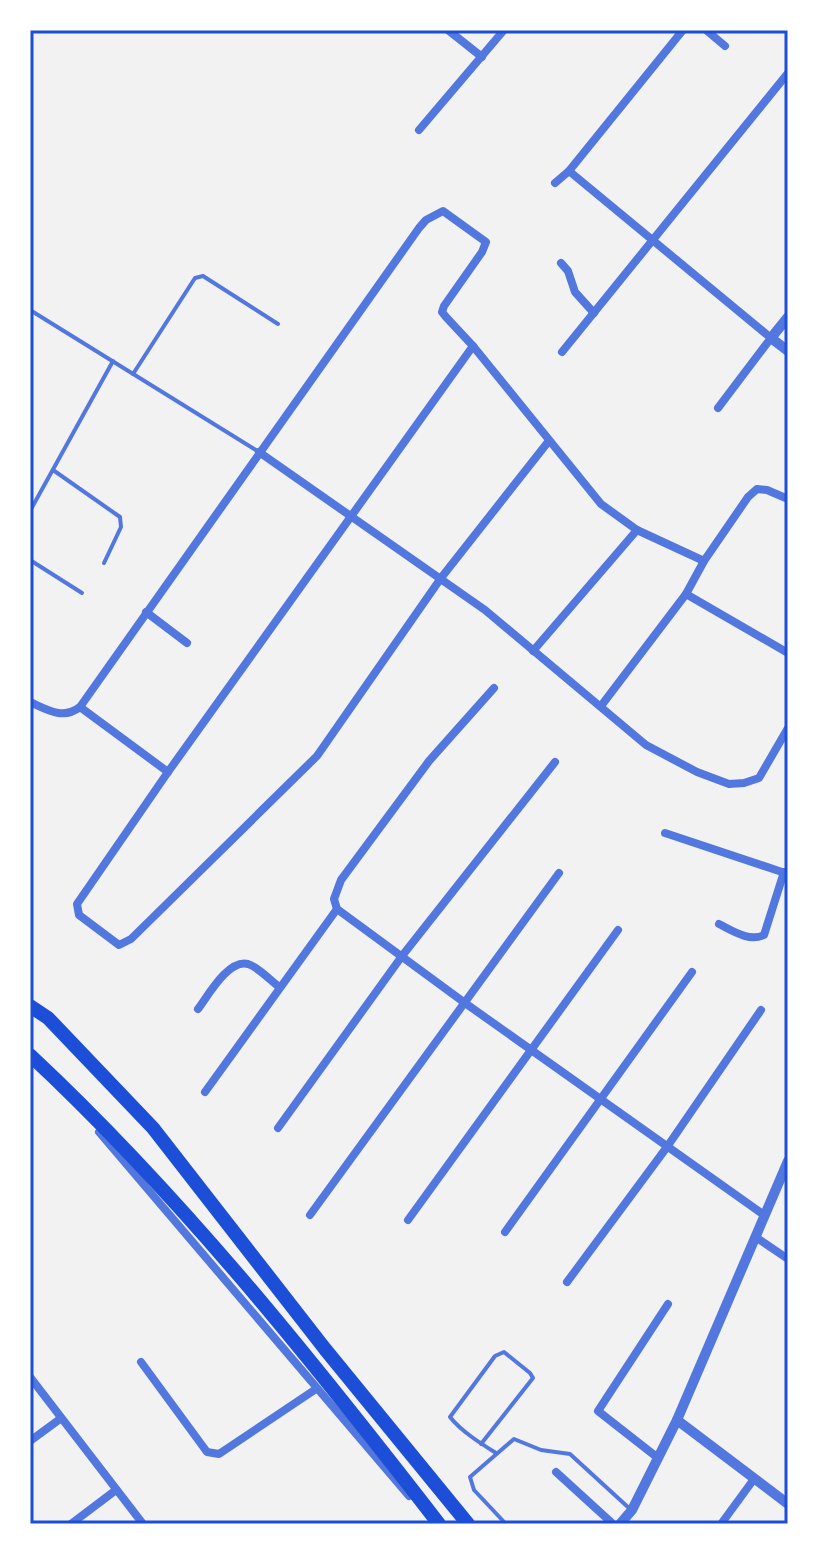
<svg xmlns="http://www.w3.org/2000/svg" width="818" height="1554" font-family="'IBM Plex Serif',serif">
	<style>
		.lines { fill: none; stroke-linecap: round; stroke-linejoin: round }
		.service { stroke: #5277de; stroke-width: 4 }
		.minor { stroke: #5277de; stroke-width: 8 }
		.tertiary { stroke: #5277de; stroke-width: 10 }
		.motorway { stroke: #1d4ed8; stroke-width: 14 }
		.neatline { fill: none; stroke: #1d4ed8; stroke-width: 3 }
	</style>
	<rect width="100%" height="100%" fill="#f2f2f2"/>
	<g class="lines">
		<g class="service">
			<polyline points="30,310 259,452"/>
			<polyline points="133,374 195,278 203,276 278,324"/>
			<polyline points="53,470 120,517 121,527 104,563"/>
			<polyline points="30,511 113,361"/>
			<polyline points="30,560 82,593"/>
			<path d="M481,1444L533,1378L530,1373L504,1352L495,1356L450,1417C461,1431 480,1443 496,1453"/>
			<polyline points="506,1524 474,1490 470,1477 514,1439 541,1450 570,1454 630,1509"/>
		</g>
		<g class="minor">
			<polyline points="448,30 482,57"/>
			<polyline points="706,30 725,46"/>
			<polyline points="419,130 504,30"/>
			<polyline points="569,171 771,338 718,408"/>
			<polyline points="555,183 569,171 683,30"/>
			<polyline points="561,263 568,271 575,292 594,313"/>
			<polyline points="473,346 168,772 77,904 79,915 119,945 131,939 317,756 441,578 548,442"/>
			<polyline points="562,352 788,73"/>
			<polyline points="259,452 485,610 646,745 697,772 729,784 744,783 759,778 788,728"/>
			<polyline points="686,594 788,653"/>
			<polyline points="146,612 187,643"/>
			<polyline points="533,651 637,530"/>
			<polyline points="494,688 429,761 341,880 334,899 337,909 465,1003 764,1215"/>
			<path d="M30,702C48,710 63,720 80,707L419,228L426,220L443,211L486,242L482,252L444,306L442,312L446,317L473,346L601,504L637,530L704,561"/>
			<polyline points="601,706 686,594 704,561 748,497 757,489 767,490 788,499"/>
			<polyline points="80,707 168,772"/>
			<polyline points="665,833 788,874"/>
			<path d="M719,924C733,931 749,942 764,935L784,872"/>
			<path d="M198,1009C208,996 228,959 248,964C258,967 270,980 279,987"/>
			<polyline points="205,1092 337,909"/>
			<polyline points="278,1128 402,956 555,762"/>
			<polyline points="99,1132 409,1496"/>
			<polyline points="310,1215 559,873"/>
			<polyline points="408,1220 618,930"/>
			<polyline points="505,1232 692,972"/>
			<polyline points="757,1238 788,1259"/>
			<polyline points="567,1282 667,1147 761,1010"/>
			<polyline points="141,1362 207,1452 219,1454 316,1389"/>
			<polyline points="30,1377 143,1524"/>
			<polyline points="30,1441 60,1419"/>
			<polyline points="658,1458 598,1411 668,1304"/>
			<polyline points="556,1472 613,1524"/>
			<polyline points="71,1524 116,1490"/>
			<polyline points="721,1524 754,1479"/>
		</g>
		<g class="tertiary">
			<polyline points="788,317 771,338 788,351"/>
			<polyline points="677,1420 788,1504"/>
			<polyline points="620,1524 632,1510 677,1420 788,1161"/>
		</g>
		<g class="motorway">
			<polyline points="30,1006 48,1018 153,1128 325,1349 468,1524"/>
			<path d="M30,1055C182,1197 312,1360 439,1524"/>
		</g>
	</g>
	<rect width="818" height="1554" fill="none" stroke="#ffffff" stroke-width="64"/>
	<rect x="32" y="32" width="754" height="1490" class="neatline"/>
</svg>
